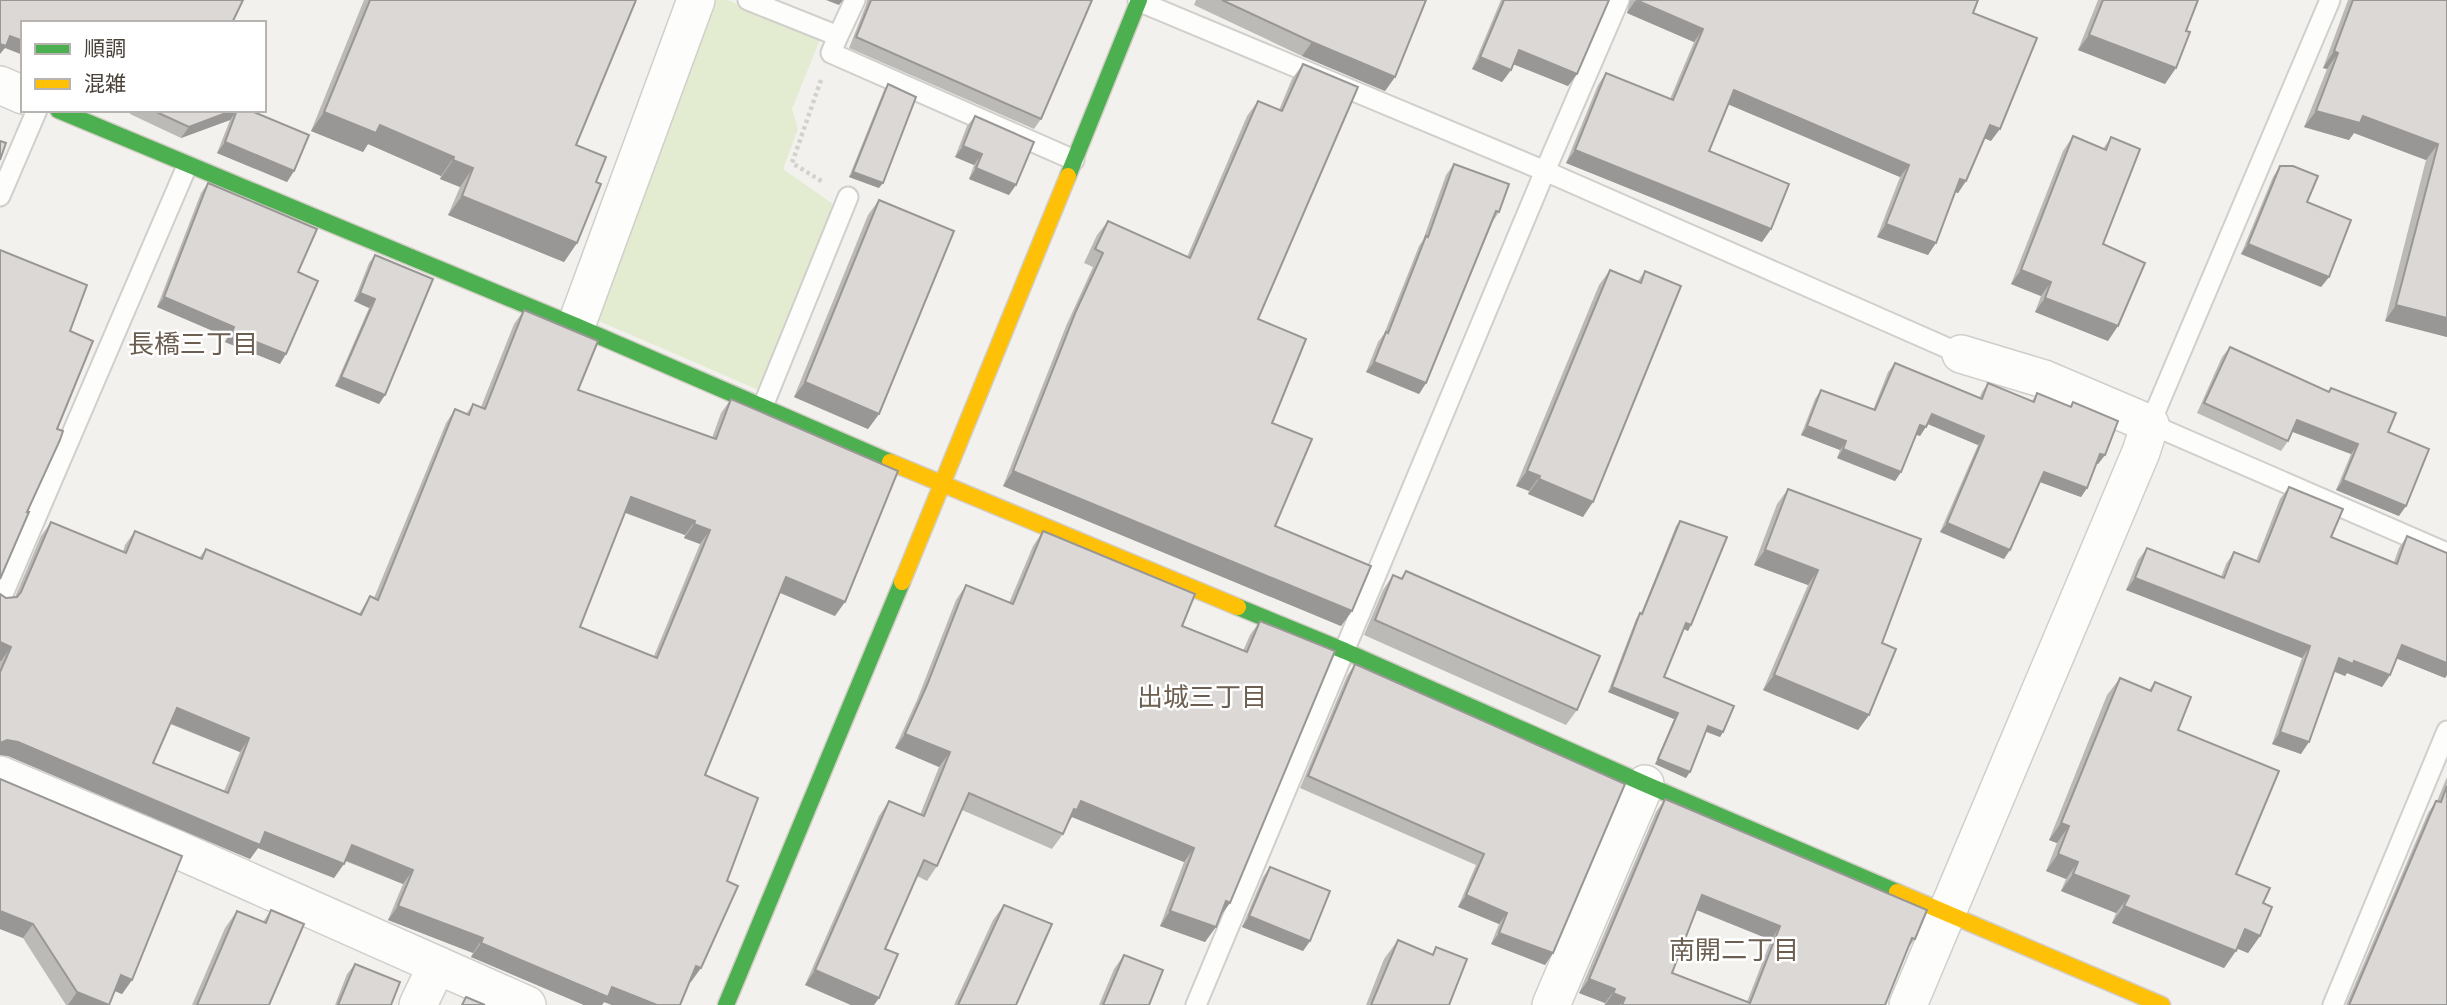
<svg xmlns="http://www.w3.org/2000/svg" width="2447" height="1005" font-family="'Space Grotesk','Noto Sans JP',sans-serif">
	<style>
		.green { fill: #e3ecd0 }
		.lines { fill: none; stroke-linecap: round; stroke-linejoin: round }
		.lane-casing { stroke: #d1cfcb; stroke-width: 23 }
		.street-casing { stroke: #d1cfcb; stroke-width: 40 }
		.fast-casing { stroke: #d2cdc5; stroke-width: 19 }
		.slow-casing { stroke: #d2cdc5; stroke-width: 19 }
		.path { stroke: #d3d1cc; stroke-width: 4.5; stroke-dasharray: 3.5 3.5; stroke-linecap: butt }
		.lane { stroke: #fdfdfc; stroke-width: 19 }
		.street { stroke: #fdfdfc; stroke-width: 37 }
		.fast { stroke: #4caf50; stroke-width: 16 }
		.slow { stroke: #ffc107; stroke-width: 16 }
		.wall { fill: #bcbab7; fill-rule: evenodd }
		.shaded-wall { fill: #999795 }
		.building { fill: #dbd8d5; stroke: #999795; stroke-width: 2; fill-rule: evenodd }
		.labels { text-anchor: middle; stroke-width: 5; stroke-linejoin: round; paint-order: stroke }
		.neighbourhood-label { font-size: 26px; fill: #6c5f51; stroke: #fff }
	</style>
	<rect width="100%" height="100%" fill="#f3f1ee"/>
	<polygon class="green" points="705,0 727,0 821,37 792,109 798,129 783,169 836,206 761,391 599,321 591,308"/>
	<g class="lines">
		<defs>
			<g id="lane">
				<polyline points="748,0 838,36 831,53 1074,160"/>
				<polyline points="2330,0 2150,424 2447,553"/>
				<polyline points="1138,1 1545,171 1961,354"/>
				<polyline points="838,36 855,0"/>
				<polyline points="0,196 37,110"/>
				<polyline points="763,406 848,197"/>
				<polyline points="0,601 187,166"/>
				<polyline points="1196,1005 1545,171 1619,0"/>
				<polyline points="2333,1005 2447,731"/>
			</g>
			<g id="street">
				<polyline points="0,85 23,95"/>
				<polyline points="576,326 696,0"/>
				<polyline points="0,775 176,849 527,1005"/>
				<polyline points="418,1005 437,965"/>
				<polyline points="1551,1005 1645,784"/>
				<polyline points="1908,1005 2141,452 2150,424 2044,379 1961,354"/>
			</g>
			<g id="fast">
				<polyline points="58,110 576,326 890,462"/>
				<polyline points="1068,176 1139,0"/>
				<polyline points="1238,607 1345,651 1645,784 1897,892"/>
				<polyline points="726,1005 902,582"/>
			</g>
			<g id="slow">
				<polyline points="890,462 1238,607"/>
				<polyline points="902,582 1068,176"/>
				<polyline points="1897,892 2162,1005"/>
			</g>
		</defs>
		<use href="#lane" class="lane-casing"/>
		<use href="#street" class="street-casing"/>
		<use href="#fast" class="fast-casing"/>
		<use href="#slow" class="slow-casing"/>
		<polyline class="path" points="821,80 792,163 823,182"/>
		<use href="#lane" class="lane"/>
		<use href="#street" class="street"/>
		<use href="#fast" class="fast"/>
		<use href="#slow" class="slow"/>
	</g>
	<g class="wall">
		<polygon points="364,0 636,0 576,145 596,182 577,243 564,262 448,215 460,187 440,179 441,176 368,144 363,152 311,131"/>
		<polygon points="867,0 1092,0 1041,119 1034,129 849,48 866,5"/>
		<polygon points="1196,0 1426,0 1395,77 1385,91 1302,56 1194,5"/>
		<polygon points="1501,0 1609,0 1577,74 1568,86 1514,64 1511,70 1502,82 1472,69"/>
		<polygon points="1630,0 1978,0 1973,13 1991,141 1984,138 1966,181 1958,193 1955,192 1928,255 1877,237 1900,177 1728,104 1709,151 1771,229 1762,242 1566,163 1598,85 1606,73 1670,99 1694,42 1627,13"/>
		<polygon points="2098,0 2198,0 2165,84 2078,50"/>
		<polygon points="2348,0 2447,0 2447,337 2385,321 2426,160 2354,133 2349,140 2304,127 2327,69 2323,68"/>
		<polygon points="1303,64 1258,319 1272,423 1275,526 1352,611 1341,626 1003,486 1066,326 1093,267 1084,263 1097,235 1108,221 1187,257 1247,116 1258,101 1279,110 1292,79"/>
		<polygon points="888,84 879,188 849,177 884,90"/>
		<polygon points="131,110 249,110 294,171 287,182 217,153 230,120 181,138 130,114"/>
		<polygon points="975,116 1009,195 969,179 974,165 955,157 967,126"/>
		<polygon points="2073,136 2103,149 2111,137 2103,244 2108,341 2035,312 2041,296 2011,284 2063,151"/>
		<polygon points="1454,164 1499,212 1493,221 1426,383 1419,394 1366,372 1378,342 1384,334 1419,246 1423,240 1446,175"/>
		<polygon points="2280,166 2307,202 2329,277 2321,287 2241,254 2273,177"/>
		<polygon points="208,183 298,272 280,364 225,342 227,337 157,307 201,193"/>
		<polygon points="879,200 879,414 868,429 794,397 868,215"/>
		<polygon points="375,255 385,395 379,404 335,386 369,308 354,301 369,263"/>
		<polygon points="1610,270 1638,281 1645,271 1583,517 1528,494 1529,491 1516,486 1599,285"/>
		<path d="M524,310L578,390L712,438L721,413L731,399L835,616L780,593L705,775L691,982H690L680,1005H612L604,1002L602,1005H584L471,957L473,953L388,920L403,884L345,861L334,878L258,848L250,859L8,756L0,755V594L6,598L15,597L41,536L51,522L123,552L125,545L135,531L199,558L206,549L359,614L370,596L374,598L446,423L455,409L466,414L473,404L481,407L514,324ZM625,513L685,535L684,538L700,544L654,656L580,627ZM170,724L240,752L224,791L153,763Z"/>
		<polygon points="2230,347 2328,392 2331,388 2388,432 2399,516 2336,490 2351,454 2292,431 2288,441 2281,451 2197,413 2222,357"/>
		<polygon points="1895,363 1979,399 1982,392 1988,383 2032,401 2037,393 2070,406 2073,402 2105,455 2098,464 2096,464 2087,488 2081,497 2040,482 2004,559 1940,532 1978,445 1927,423 1920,436 1916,434 1901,472 1895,481 1837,458 1840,450 1801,435 1815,399 1821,390 1873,410 1888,372"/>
		<polygon points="2289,487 2331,537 2394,562 2399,548 2407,536 2447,553 2447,675 2445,678 2396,658 2390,675 2382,687 2347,673 2345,676 2334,671 2301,754 2272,744 2302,658 2126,590 2138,560 2147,548 2221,577 2226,564 2234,552 2256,561 2280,499"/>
		<polygon points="1788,489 1882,643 1869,715 1858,730 1763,690 1808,585 1754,565 1777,504"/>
		<polygon points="1680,521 1691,625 1688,631 1684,629 1664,677 1723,732 1720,737 1706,732 1686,778 1655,764 1674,719 1608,692 1636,619 1640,613 1641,614 1676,526"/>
		<polygon points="1043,531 1182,626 1243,651 1250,635 1260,621 1219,917 1205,942 1160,926 1184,862 1072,817 1067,824 1063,834 1052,849 962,810 937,866 927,881 917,876 885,949 879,998 874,1005 851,1005 805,985 879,816 889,801 920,815 939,767 895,748 917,700 956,600 966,585 1009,603 1033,546"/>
		<polygon points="1406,571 1577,710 1566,725 1364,635 1383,590 1393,575 1401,578"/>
		<polygon points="1355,664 1553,953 1545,965 1491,944 1499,924 1458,907 1476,865 1300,788 1347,676"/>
		<polygon points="2120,678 2149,690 2155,682 2178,730 2236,874 2263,903 2260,936 2248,953 2237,948 2224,968 2112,923 2116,913 2061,891 2066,879 2046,871 2057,843 2049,840 2107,695"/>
		<polygon points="2447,777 2447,1005 2346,1005 2428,813 2436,801 2437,801"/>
		<polygon points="0,779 132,980 122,994 115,991 109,1005 66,1005 23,938 0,929"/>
		<path d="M1665,799L1915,939L1908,948L1885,1005H1604L1605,1003L1579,993L1656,812ZM1696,910L1771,940L1747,1002L1672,973Z"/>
		<polygon points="1270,867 1310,941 1303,951 1242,927 1263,877"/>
		<polygon points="1004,905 1016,1005 954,1005 993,920"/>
		<polygon points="271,910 269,1005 192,1005 225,928 237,911 263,922"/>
		<polygon points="1398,940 1432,954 1436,947 1449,1005 1366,1005 1384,959"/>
		<polygon points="1124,955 1149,1005 1099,1005 1114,969"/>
		<polygon points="355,964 391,1005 335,1005 347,974"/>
	</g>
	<g class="shaded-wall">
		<polygon points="826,0 843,0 839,5"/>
		<polygon points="1635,1 1703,29 1694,42 1627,13"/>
		<polygon points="2089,35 2176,68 2165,84 2078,50"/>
		<polygon points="10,36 23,41 23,55 5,48 0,54 0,44"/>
		<polygon points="1312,42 1395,77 1385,91 1302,56"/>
		<polygon points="1519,50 1577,74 1568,86 1510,63"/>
		<polygon points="2334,51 2338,53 2327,69 2323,68"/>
		<polygon points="1480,57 1511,70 1502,82 1472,69"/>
		<polygon points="1734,90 1909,165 1900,177 1725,103"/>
		<polygon points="234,110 237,110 230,120 181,138 189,127"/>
		<polygon points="2316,111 2363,116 2438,144 2426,160 2354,133 2349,140 2304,127"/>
		<polygon points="324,112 380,125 454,157 441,176 368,144 363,152 311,131"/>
		<polygon points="1990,125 2000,129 1991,141 1981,137"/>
		<polygon points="225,142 294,171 287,182 217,153"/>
		<polygon points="963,146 982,154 974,165 955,157"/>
		<polygon points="1575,150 1771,229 1762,242 1566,163"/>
		<polygon points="453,160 473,168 460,187 440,179"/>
		<polygon points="976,168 1016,185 1009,195 969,179"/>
		<polygon points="853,172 883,183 879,188 849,177"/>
		<polygon points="1960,179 1966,181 1958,193 1952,191"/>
		<polygon points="462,196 577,243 564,262 448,215"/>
		<polygon points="1886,224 1936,243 1928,255 1877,237"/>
		<polygon points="2248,244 2329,277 2321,287 2241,254"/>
		<polygon points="2021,270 2051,282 2041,296 2011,284"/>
		<polygon points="360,293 375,299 369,308 354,301"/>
		<polygon points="164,297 234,327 227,337 157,307"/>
		<polygon points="2045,298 2118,326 2108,341 2035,312"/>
		<polygon points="2396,305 2447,318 2447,337 2385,321"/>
		<polygon points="232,332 286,354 280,364 225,342"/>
		<polygon points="1374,362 1426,383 1419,394 1366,372"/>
		<polygon points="341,377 385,395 379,404 335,386"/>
		<polygon points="805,382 879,414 868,429 794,397"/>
		<polygon points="1932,414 1984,436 1978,445 1925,423"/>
		<polygon points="2297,420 2358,444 2351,454 2290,431"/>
		<polygon points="1920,425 1926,427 1920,436 1914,434"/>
		<polygon points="1807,426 1846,441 1840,450 1801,435"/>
		<polygon points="1843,449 1901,472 1895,481 1837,458"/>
		<polygon points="2100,454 2105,455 2098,464 2094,463"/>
		<polygon points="1013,471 1352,611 1341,626 1003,486"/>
		<polygon points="1527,471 1540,476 1529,491 1516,486"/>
		<polygon points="2044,472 2087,488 2081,497 2037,481"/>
		<polygon points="1539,479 1593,502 1583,517 1528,494"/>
		<polygon points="2343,480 2406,506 2399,516 2336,490"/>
		<polygon points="631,497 695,521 685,535 621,511"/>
		<polygon points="1947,523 2010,550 2004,559 1940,532"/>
		<polygon points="694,524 710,530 700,544 684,538"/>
		<polygon points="1765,550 1818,570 1808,585 1754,565"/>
		<polygon points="786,577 845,602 835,616 776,591"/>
		<polygon points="2135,578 2310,646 2302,658 2126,590"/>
		<polygon points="1686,623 1691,625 1688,631 1682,628"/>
		<polygon points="0,642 11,647 1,661 0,661"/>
		<polygon points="2402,645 2447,663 2447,675 2445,678 2393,657"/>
		<polygon points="2339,658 2354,661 2390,675 2382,687 2347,673 2345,676 2330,670"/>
		<polygon points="1774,675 1869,715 1858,730 1763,690"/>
		<polygon points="1612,687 1678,713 1674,719 1608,692"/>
		<polygon points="177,708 249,738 240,752 167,722"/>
		<polygon points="1708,726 1723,732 1720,737 1705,731"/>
		<polygon points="2280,732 2309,742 2301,754 2272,744"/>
		<polygon points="905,734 950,752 939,767 895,748"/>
		<polygon points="7,740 18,742 265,832 344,864 334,878 258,848 250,859 8,756 0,755 0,743"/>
		<polygon points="1658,759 1690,772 1686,778 1655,764"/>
		<polygon points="1081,801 1194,848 1184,862 1072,817 1067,825 1074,809"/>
		<polygon points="2061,823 2069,826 2057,843 2049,840"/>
		<polygon points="352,845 413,870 403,884 342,859"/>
		<polygon points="2058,854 2078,862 2066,879 2046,871"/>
		<polygon points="2073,874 2129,896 2116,913 2061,891"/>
		<polygon points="1466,895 1507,913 1499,924 1458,907"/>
		<polygon points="1702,895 1780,926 1771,940 1692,908"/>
		<polygon points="1226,901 1230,903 1219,918"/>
		<polygon points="398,906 483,938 473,953 388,920"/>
		<polygon points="2124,906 2236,951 2224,968 2112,923"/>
		<polygon points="0,911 33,924 23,938 0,929"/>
		<polygon points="1170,911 1216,927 1205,942 1160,926"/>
		<polygon points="1249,916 1310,941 1303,951 1242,927"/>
		<polygon points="2245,929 2260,936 2248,953 2233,947"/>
		<polygon points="1499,933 1553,953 1545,965 1491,944"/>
		<polygon points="481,943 612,987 657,1005 612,1005 604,1002 602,1005 584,1005 471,957"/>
		<polygon points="696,966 701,968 691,982 686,980"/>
		<polygon points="815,970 879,998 874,1005 851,1005 805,985"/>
		<polygon points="121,975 132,980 122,994 112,990"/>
		<polygon points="1589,979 1615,989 1605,1003 1579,993"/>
		<polygon points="77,992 109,1005 68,1005"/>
		<polygon points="1613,993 1625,998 1620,1005 1605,1005"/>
	</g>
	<g class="building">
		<polygon points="0,0 243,0 232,23 23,23 23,41 10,36 6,46 0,44"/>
		<polygon points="370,0 636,0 576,145 606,157 596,182 601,184 577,243 462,196 473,168 453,160 454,157 380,125 376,133 324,112"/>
		<polygon points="871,0 1092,0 1041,119 856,37"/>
		<polygon points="1222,0 1426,0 1395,77 1312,42"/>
		<polygon points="1504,0 1609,0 1577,74 1519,50 1511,70 1480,57"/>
		<polygon points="1636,0 1978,0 1973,13 2037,38 2000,129 1990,125 1966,181 1960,179 1936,243 1886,224 1909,165 1734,90 1709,151 1789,184 1771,229 1575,150 1606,73 1673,100 1703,29"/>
		<polygon points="2103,0 2198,0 2186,31 2190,32 2176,68 2089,35"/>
		<polygon points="2353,0 2447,0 2447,318 2396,305 2438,144 2363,116 2360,123 2316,111 2338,53 2334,51"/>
		<polygon points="1303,64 1358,87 1258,319 1306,339 1272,423 1312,439 1275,526 1371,566 1352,611 1013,471 1076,311 1103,253 1095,249 1108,221 1190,258 1258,101 1282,111"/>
		<polygon points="888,84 916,97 883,183 853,172"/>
		<polygon points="152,110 234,110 189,127"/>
		<polygon points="237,110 249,110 309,135 294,171 225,142"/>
		<polygon points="975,116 1034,142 1016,185 976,168 982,154 963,146"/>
		<polygon points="2073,136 2106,150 2111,137 2140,149 2103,244 2145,263 2118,326 2045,298 2051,282 2021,270"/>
		<polygon points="0,141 6,143 0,160"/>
		<polygon points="1454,164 1509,184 1499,212 1496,211 1426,383 1374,362 1386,332 1388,333 1426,236 1428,237"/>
		<polygon points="2280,166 2293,166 2318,176 2307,202 2351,220 2329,277 2248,244"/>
		<polygon points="208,183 317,229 298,272 318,281 286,354 232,332 234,327 164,297"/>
		<polygon points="879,200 954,231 879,414 805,382"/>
		<polygon points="0,250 87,285 70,331 93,341 57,429 63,431 60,440 27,512 29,512 0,579"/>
		<polygon points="375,255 433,279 385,395 341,377 375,299 360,293"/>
		<polygon points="1610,270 1641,283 1645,271 1681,286 1593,502 1539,479 1540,476 1527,471"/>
		<path d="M524,310L598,341L578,390L716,439L731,399L898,471L845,602L786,577L705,775L758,798L727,881L738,886L701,968L696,966L680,1005H657L612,987L608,997L481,943L483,938L398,906L413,870L352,845L344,864L265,832L260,845L18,742L7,740L0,743V672L11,647L0,642V594L6,598L17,597L21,592L51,522L126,553L135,531L202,559L206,549L361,615L370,596L378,600L455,409L469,415L473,404L485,409ZM631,497L695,521L694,524L710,530L657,658L580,627ZM177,708L249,738L228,793L153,763Z"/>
		<polygon points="2230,347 2329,392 2331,388 2396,413 2388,432 2429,449 2406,506 2343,480 2358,444 2297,420 2288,441 2204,403"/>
		<polygon points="1895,363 1982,399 1988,383 2034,402 2037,393 2071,407 2073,402 2118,421 2105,455 2100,454 2087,488 2044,472 2010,550 1947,523 1984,436 1932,414 1926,427 1920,425 1901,472 1843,449 1846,441 1807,426 1821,390 1875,410"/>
		<polygon points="2289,487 2343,509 2331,537 2397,564 2407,536 2447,553 2447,663 2402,645 2390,675 2354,661 2353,664 2339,658 2309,742 2280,732 2310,646 2135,578 2147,548 2224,578 2234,552 2259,562"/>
		<polygon points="1788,489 1921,539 1882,643 1896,649 1869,715 1774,675 1818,570 1765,550"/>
		<polygon points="1680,521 1727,537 1691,625 1686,623 1664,677 1734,706 1723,732 1708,726 1690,772 1658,759 1678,713 1612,687 1640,613 1642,614"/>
		<polygon points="1043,531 1195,594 1182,626 1247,652 1260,621 1335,651 1230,903 1226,901 1216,927 1170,911 1194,848 1081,801 1077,810 1074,809 1063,834 969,793 937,866 924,860 885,949 898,954 879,998 815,970 889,801 924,816 950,752 905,734 927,685 966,585 1013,604"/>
		<polygon points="1406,571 1600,656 1577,710 1375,620 1393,575 1402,579"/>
		<polygon points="1355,664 1625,784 1553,953 1499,933 1507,913 1466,895 1484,854 1308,776"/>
		<polygon points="2120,678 2151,691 2155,682 2191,697 2178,730 2279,771 2236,874 2270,888 2263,903 2272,907 2260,936 2245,929 2236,951 2124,906 2129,896 2073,874 2078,862 2058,854 2069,826 2061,823"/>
		<polygon points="0,779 182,856 132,980 121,975 109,1005 77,992 33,924 0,911"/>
		<polygon points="2447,786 2447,1005 2349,1005 2436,801 2441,802"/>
		<path d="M1665,799L1927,910L1915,939L1912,938L1885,1005H1622L1625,998L1613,993L1615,989L1589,979ZM1702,895L1780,926L1750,1003L1672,973Z"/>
		<polygon points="1270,867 1330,891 1310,941 1249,916"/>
		<polygon points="1004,905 1052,924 1016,1005 958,1005"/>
		<polygon points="271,910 304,924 269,1005 197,1005 237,911 266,923"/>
		<polygon points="1398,940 1433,955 1436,947 1467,959 1449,1005 1371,1005"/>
		<polygon points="1124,955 1163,970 1149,1005 1103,1005"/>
		<polygon points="355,964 400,982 391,1005 338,1005"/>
		<polygon points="466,997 485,1005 462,1005"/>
	</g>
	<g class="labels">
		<g class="neighbourhood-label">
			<text x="193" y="353">長橋三丁目</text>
			<text x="1202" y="706">出城三丁目</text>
			<text x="1734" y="959">南開二丁目</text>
		</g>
	</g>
	<rect x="21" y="21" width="245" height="91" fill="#ffffff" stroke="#b7b3b0" stroke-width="2"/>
	<rect x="35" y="44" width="35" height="10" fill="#4caf50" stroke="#b7b3b0" stroke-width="2"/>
	<text x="84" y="56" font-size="21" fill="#4a4239">順調</text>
	<rect x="35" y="79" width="35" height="10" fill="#ffc107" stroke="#b7b3b0" stroke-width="2"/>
	<text x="84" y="91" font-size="21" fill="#4a4239">混雑</text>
</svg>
